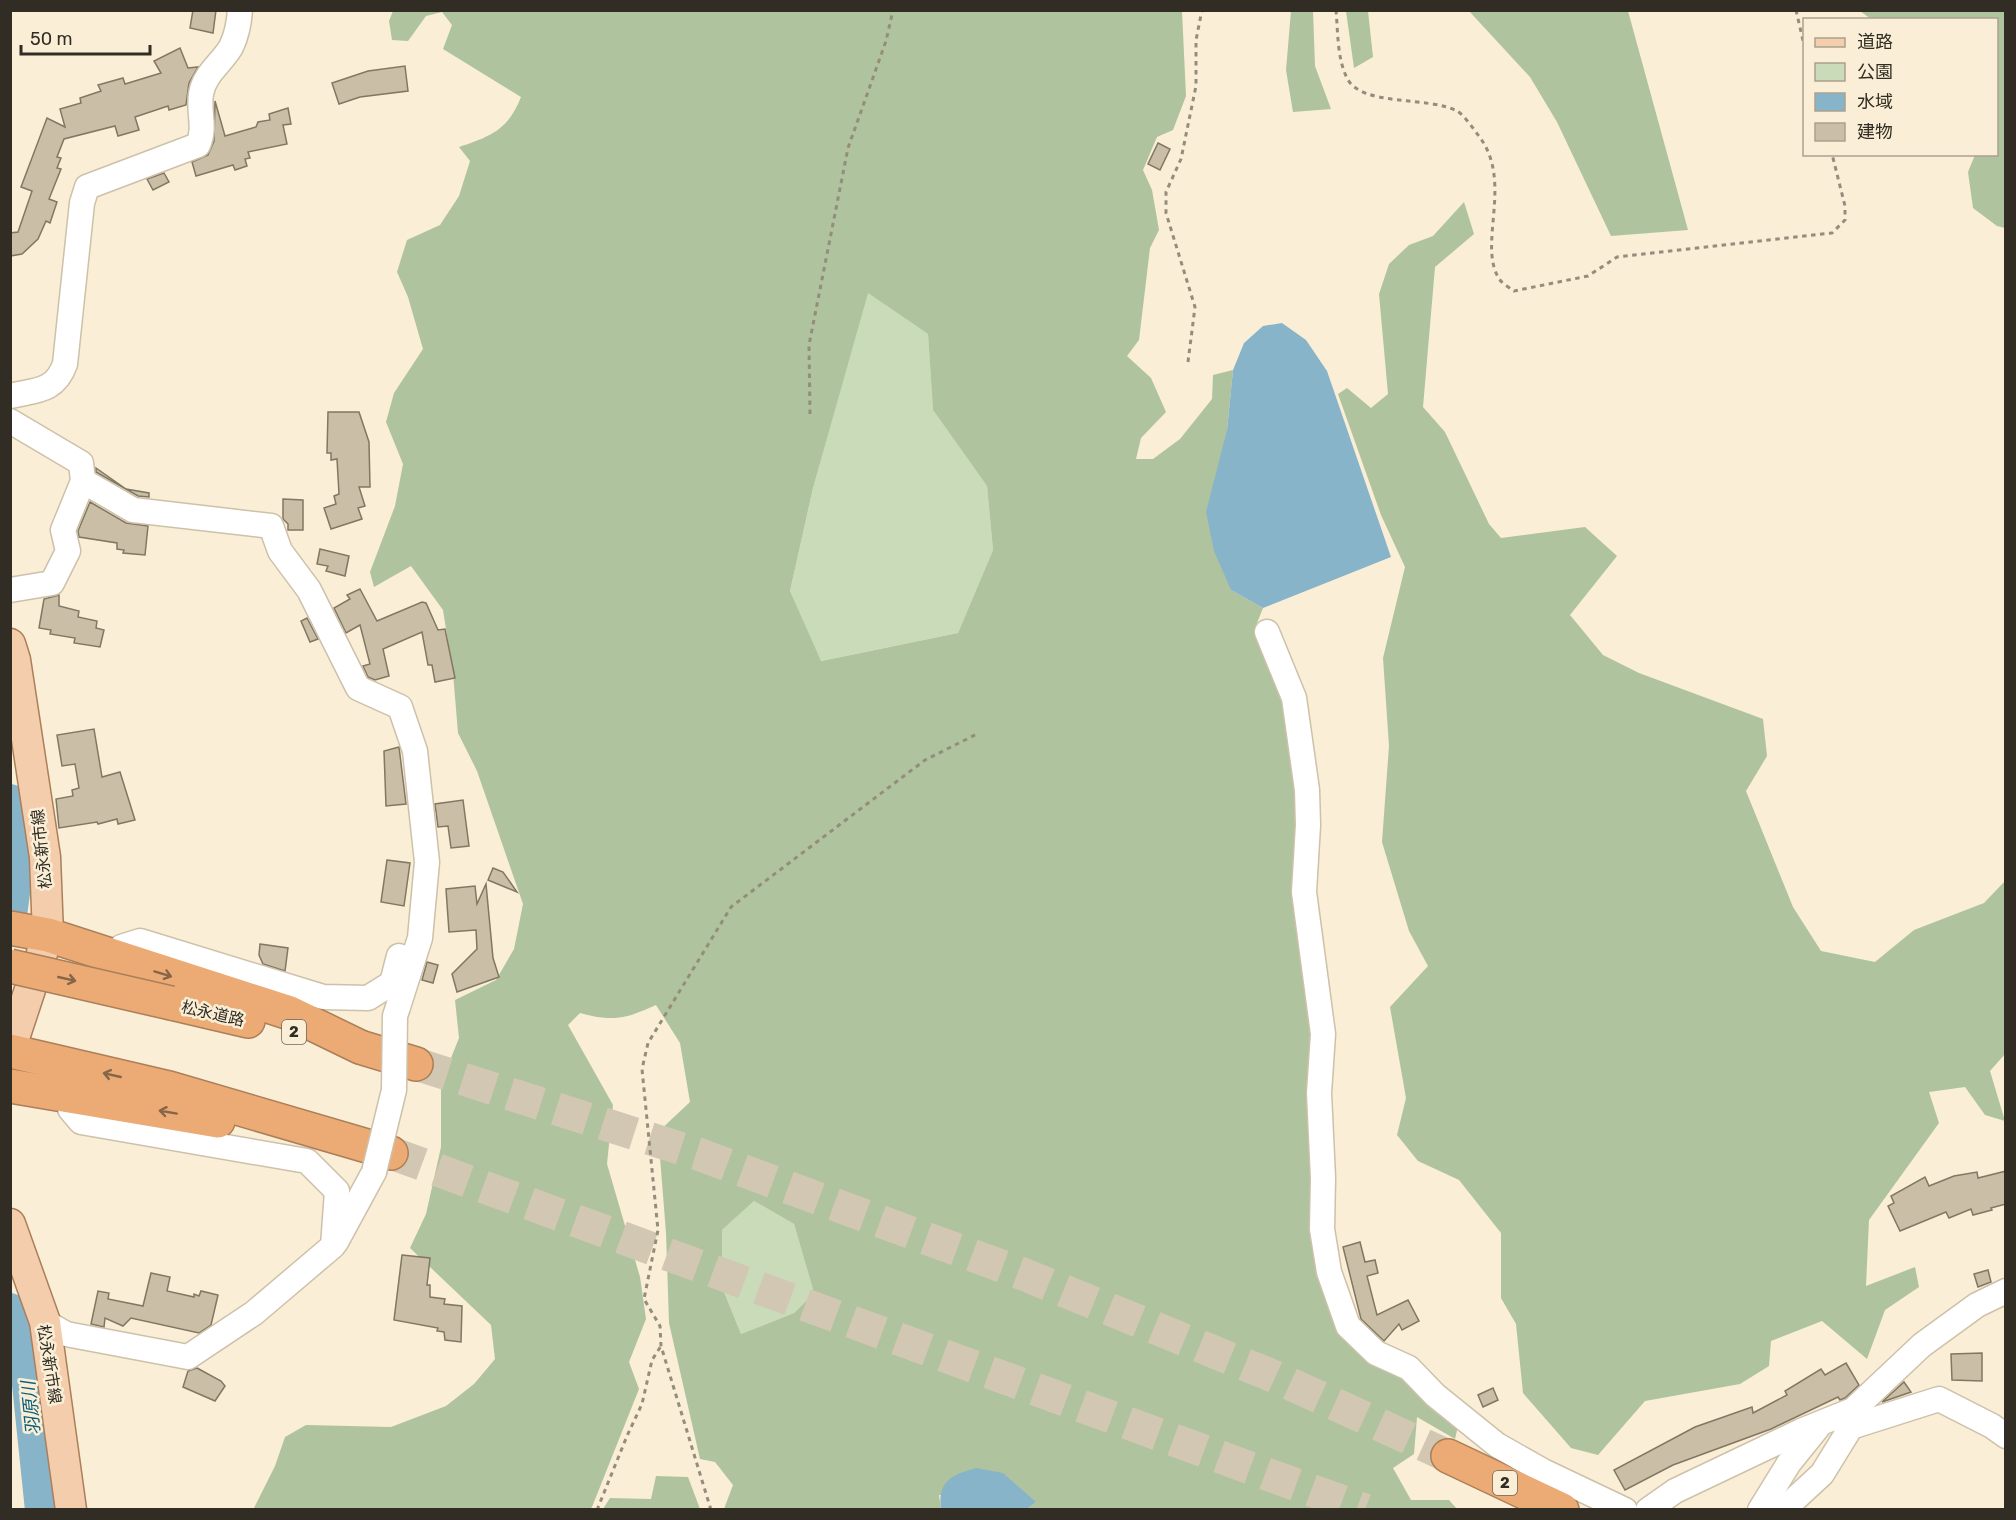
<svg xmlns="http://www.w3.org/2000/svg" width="2016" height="1520" font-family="Rubik,'Noto Sans JP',sans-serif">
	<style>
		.green { fill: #c9dbb9 }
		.forest { fill: #afc39e; fill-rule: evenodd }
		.water { fill: #88b4c9 }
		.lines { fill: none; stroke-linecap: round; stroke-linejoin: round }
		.river { stroke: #88b4c9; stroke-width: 32 }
		.building { fill: #cabea7; stroke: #827761; stroke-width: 1.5 }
		.highway-tunnel { stroke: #d2c7b2; stroke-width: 33; stroke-dasharray: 33 16; stroke-linecap: butt }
		.minor-casing { stroke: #cdc1aa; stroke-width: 27 }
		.major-casing { stroke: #ab7f59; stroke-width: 33 }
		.highway-casing { stroke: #ab7f59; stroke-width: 36 }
		.path { stroke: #958d7c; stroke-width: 3; stroke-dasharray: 4.5 4.5; stroke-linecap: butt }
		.minor { stroke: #fff; stroke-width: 24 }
		.major { stroke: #f4cdac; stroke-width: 30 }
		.highway { stroke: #ecab75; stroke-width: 33 }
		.minor-bridge-casing { stroke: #cdc1aa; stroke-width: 27; stroke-linecap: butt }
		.highway-bridge-casing { stroke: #ab7f59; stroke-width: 36; stroke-linecap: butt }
		.minor-bridge { stroke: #fff; stroke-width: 24 }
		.highway-bridge { stroke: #ecab75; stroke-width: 33 }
		.oneway { stroke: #856648 }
		.labels { text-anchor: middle; stroke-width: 5; stroke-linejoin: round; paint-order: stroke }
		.shield { fill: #faeed6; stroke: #6d6759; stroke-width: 1.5 }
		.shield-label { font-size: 15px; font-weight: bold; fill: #312d24 }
		.street-label { font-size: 16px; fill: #312d24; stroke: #faeed6 }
		.water-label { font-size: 18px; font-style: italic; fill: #095e7b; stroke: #faeed6 }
	</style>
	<rect width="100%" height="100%" fill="#faeed6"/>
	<g class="green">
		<polygon points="867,292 928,334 933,410 987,486 993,550 958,633 820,661 790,591 813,488"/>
		<polygon points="754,1201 794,1224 814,1293 794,1313 741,1334 722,1287 722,1230"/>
	</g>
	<g class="forest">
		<path d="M393,11H1182L1186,96L1173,130L1157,137L1143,170L1152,190L1159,230L1150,248L1139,340L1127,356L1151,378L1166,412L1141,438L1136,459H1153L1180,439L1212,399L1213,375L1233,370L1227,430L1231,590L1263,608L1255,628L1278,679L1293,733L1316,1017L1320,1274L1402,1374L1458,1426L1455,1439L1417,1417L1414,1454L1393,1468L1411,1500H1449L1457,1509H1027L1036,1502L939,1495L941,1509H724L733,1485L715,1462L700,1459L669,1323L666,1233L658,1132L690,1102L680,1043L656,1005C625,1019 613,1022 580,1013L568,1025L613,1105L607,1164L640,1277L646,1319L629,1362L639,1389L592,1507L589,1510H253L275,1466L285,1437L306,1425L391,1427L446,1406L474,1384L495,1359L491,1325L410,1248L426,1214L441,1147V1083L459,1038L455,1000L496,980L514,949L523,904L477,771L458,733L453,673L443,610L411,566L374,587L370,572L395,506L403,464L386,422L394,393L423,349L408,297L397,272L407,240L440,225L459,196L470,161L459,147C491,136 508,130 521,97L443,49L452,25L442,12L426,16L408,41L392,40L389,21ZM868,293L928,334L933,410L987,486L993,550L958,633L821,661L790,591L813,488ZM754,1201L794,1224L814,1293L794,1313L741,1334L722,1287V1230Z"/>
		<polygon points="1291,11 1313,11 1315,66 1331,109 1293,112 1286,70"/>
		<polygon points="1346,11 1368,11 1373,57 1354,68"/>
		<polygon points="1469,11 1628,11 1688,230 1611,236 1557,122 1530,77"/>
		<polygon points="1860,11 2005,11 2005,228 1997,226 1973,208 1968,172 1975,155 1996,154 1996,20 1871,19"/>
		<polygon points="1464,202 1474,234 1435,267 1423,407 1445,432 1489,524 1501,538 1585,527 1617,556 1570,615 1603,655 1639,673 1763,719 1767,756 1746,791 1793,907 1821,951 1875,962 1914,930 1984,903 2005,881 2005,1054 1990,1071 2005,1121 1985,1115 1965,1087 1929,1092 1939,1123 1869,1220 1866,1286 1915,1267 1919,1287 1885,1310 1867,1359 1822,1321 1771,1341 1769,1366 1740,1384 1645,1401 1598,1455 1571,1448 1523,1393 1516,1324 1501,1298 1501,1233 1459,1180 1418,1161 1397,1135 1406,1098 1390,1007 1428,966 1409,931 1382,842 1389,746 1383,658 1405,567 1381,515 1338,394 1347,388 1371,408 1388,394 1379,294 1389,264 1409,245 1433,236"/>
		<polygon points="656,1476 688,1477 700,1509 603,1509 610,1498 651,1499"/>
	</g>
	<g class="water">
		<polygon points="1282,323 1306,340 1327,371 1391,557 1263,608 1231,590 1214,551 1206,512 1227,430 1233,370 1244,343 1263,326"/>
		<path d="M976,1468L1003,1473L1036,1502L1027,1509H941C937,1481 952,1475 976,1468Z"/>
	</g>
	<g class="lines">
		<g class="river">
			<polyline points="10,800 17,870 10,923"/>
			<polyline points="10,1309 23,1336 41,1510"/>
		</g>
	</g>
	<g class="building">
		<polygon points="193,10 216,10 213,33 190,28"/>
		<polygon points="180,48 188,68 198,67 189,83 186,105 169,110 168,106 135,117 139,130 118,136 115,126 64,139 57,157 61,158 57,168 61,169 49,199 57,202 50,223 46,221 38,239 22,254 10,256 10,233 18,232 32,191 21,187 47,118 65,127 60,109 81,103 80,98 101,91 98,85 123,78 125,84 161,73 154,61"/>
		<polygon points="405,66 408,91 360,97 339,104 332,83 368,71"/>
		<polygon points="215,101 225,136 256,127 258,122 270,120 269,114 288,108 291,124 283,125 287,144 248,152 250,158 245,159 247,166 235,170 233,165 196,176 192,162 208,155 214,141"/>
		<polygon points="1158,143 1170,149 1160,170 1148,164"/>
		<polygon points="164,173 169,182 153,190 147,179"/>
		<polygon points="328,412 359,412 369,442 370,487 359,487 365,506 358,508 362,519 331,529 324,508 336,504 334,496 339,494 337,459 331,460 331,453 327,453"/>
		<polygon points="96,468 126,489 149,493 149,497 138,496 96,472"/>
		<polygon points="283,499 303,500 303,530 288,530 288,524 283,519"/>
		<polygon points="90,502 126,523 148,526 145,555 123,553 124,550 117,549 117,543 79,537 78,531"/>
		<polygon points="320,549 349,556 345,576 326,571 328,566 317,564"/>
		<polygon points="360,589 377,621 422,602 426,603 438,630 445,629 455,678 435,682 432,665 428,665 422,632 383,649 389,676 375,680 368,677 363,666 370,664 360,625 346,633 334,608 350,599 347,595"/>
		<polygon points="59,595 59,606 79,611 78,617 97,621 96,628 104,630 100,647 74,643 75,638 50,634 51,630 39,628 44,599"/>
		<polygon points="307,618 318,639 310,642 301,621"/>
		<polygon points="94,729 102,777 120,772 135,820 118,824 117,819 98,824 97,822 59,828 56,799 73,796 72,790 79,788 75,764 62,766 57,735"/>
		<polygon points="399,747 406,804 386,806 384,751"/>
		<polygon points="463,800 469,846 451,848 448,826 438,827 435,804"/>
		<polygon points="387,860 410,863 404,906 381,902"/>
		<polygon points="493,868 503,872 517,892 488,880"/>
		<polygon points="486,884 493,958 499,977 457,992 452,974 477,949 476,930 449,932 446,889 475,886 477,904"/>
		<polygon points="260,944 288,948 285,971 263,964 259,955"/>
		<polygon points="427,962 438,965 433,983 422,980"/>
		<polygon points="2006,1171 2006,1204 1991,1208 1992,1210 1973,1215 1971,1209 1949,1218 1946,1212 1900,1231 1888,1206 1894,1203 1891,1196 1925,1177 1929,1186 1954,1176 1977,1172 1978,1178"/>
		<polygon points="1360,1242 1365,1262 1375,1260 1378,1273 1367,1276 1377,1315 1408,1300 1419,1321 1402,1330 1399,1324 1384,1341 1361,1319 1343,1247"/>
		<polygon points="402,1255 430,1258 427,1285 430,1285 430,1297 445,1299 444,1304 462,1306 461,1342 445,1340 444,1332 437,1331 438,1328 394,1320"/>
		<polygon points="1988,1270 1991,1282 1978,1287 1974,1274"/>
		<polygon points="151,1273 170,1277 167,1291 194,1297 194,1294 199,1296 201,1291 218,1295 211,1325 199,1333 131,1318 123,1326 105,1318 104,1327 91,1324 98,1291 109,1293 108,1299 143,1306"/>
		<polygon points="1982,1353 1982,1381 1952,1380 1951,1354"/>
		<polygon points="1846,1363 1859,1385 1845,1398 1840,1400 1838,1397 1771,1429 1673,1465 1625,1490 1614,1470 1695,1427 1752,1407 1753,1413 1787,1395 1785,1391 1821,1369 1825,1375"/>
		<polygon points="197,1368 221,1381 225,1386 215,1401 183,1387 188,1371"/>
		<polygon points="1904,1382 1911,1392 1882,1402"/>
		<polygon points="1493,1388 1498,1400 1483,1407 1478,1395"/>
	</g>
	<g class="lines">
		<g class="highway-tunnel">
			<polyline points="416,1064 698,1154 1023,1274 1273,1376 1448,1456"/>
			<polyline points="391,1153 1365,1510"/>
		</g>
		<defs>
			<g id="minor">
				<path d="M10,396C36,390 55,392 65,364L82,203L87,187L198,145C206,127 198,113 201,94C204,74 221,64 231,47C237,35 239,24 240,10"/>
				<polyline points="10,421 81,463 83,481 63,530 68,551 52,583 10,590"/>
				<polyline points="83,481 133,510 271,526 280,551 309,590 358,688 400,707 415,751 427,862 420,938 398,1007"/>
				<polyline points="1267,632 1294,698 1307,790 1308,825 1304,892 1323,1034 1319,1093 1323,1178 1322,1229 1329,1272 1348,1326 1376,1353 1409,1368 1435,1395 1497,1445 1543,1471 1625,1510"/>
				<polyline points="113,958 121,947 140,941 323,997 368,998 392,983 399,956"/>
				<polyline points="336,1242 374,1172"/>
				<polyline points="45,1322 66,1334 188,1357 254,1313 333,1246 337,1191 307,1161 81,1122 70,1109 69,1094"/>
				<polyline points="1648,1510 1675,1491 1801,1431 1853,1410 1922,1345 1977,1305 2006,1291"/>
				<polyline points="1760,1510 1789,1463 1818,1427"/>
				<polyline points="1783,1510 1822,1474 1851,1427 1939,1399 1992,1426 2006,1436"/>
			</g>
			<g id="major">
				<polyline points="10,644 15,660 45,857 48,935 10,1050"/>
				<polyline points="10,1224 45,1322 71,1510"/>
			</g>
			<g id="highway">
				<polyline points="10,928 48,935 290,1013 360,1047"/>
				<polyline points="171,1003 248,1021"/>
				<polyline points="363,1048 416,1064"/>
				<polyline points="10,1051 169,1088 391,1153"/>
				<polyline points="10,1086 218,1121"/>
				<polyline points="1448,1456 1562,1510"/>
			</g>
		</defs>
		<use href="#minor" class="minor-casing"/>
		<use href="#major" class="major-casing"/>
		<use href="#highway" class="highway-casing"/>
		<g class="path">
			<path d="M1336,10C1338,32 1337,58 1347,78C1361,107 1429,96 1457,111C1464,115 1473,128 1478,135C1515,181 1476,246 1500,280C1503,284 1510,288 1514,291L1588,276L1617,257L1832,233L1845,220V206L1832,154"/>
			<polyline points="1796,10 1804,45"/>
			<polyline points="1188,362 1195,307 1166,213 1166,192 1181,159 1196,86 1196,40 1202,10"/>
			<polyline points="810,414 809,345 848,148 886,41 893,10"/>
			<polyline points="597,1510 627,1436 642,1404 652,1360 661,1346"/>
			<polyline points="711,1510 661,1346 660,1326 644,1299 658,1230 642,1069 648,1043 731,907 925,760 979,733"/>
		</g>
		<use href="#minor" class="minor"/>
		<use href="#major" class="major"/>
		<use href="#highway" class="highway"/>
		<defs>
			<polyline id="minor-bridge" points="374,1172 394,1090 395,1016 398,1007"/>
			<polyline id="highway-bridge" points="10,966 171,1003"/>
		</defs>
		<use href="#minor-bridge" class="minor-bridge-casing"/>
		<use href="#highway-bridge" class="highway-bridge-casing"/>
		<use href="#minor-bridge" class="minor-bridge"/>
		<use href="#highway-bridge" class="highway-bridge"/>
	</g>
	<defs><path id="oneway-shaft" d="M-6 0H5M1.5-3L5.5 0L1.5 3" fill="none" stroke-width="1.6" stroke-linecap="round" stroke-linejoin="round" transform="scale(1.5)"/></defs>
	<g class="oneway">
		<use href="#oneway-shaft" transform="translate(163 974) rotate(17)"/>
		<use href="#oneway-shaft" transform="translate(67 979) rotate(13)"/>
		<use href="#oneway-shaft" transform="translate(112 1075) rotate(-167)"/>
		<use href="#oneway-shaft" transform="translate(168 1112) rotate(-170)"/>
	</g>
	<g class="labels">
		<g class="shield">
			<rect x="282" y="1020" width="24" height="24" rx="4.5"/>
			<rect x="1493" y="1471" width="24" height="24" rx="4.5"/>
		</g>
		<g class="shield-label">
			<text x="294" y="1037">2</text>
			<text x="1505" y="1488">2</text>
		</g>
		<g class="street-label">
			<text transform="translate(41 849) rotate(-96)" y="6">松永新市線</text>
			<text transform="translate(213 1013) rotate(13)" y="6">松永道路</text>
			<text transform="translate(50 1364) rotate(81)" y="6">松永新市線</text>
		</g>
		<g class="water-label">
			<text transform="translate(31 1408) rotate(-96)" y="6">羽原川</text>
		</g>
	</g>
	<rect width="2016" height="1520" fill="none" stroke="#312d24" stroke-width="24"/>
	<rect x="1803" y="18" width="195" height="138" fill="#faeed6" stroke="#aaa18f" stroke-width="1.5"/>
	<rect x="1815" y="38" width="30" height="9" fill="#f4cdac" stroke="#aaa18f" stroke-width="1.5"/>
	<text x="1857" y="48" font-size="18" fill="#312d24">道路</text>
	<rect x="1815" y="63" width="30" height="18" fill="#c9dbb9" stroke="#aaa18f" stroke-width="1.5"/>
	<text x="1857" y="78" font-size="18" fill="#312d24">公園</text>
	<rect x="1815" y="93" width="30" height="18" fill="#88b4c9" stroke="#aaa18f" stroke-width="1.5"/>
	<text x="1857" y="108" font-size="18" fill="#312d24">水域</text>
	<rect x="1815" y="123" width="30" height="18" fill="#cabea7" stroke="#aaa18f" stroke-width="1.5"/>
	<text x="1857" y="138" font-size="18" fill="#312d24">建物</text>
	<path d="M21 45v9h129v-9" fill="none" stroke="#312d24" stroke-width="3"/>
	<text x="30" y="45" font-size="18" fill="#312d24" stroke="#faeed6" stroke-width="4.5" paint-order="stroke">50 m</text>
</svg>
